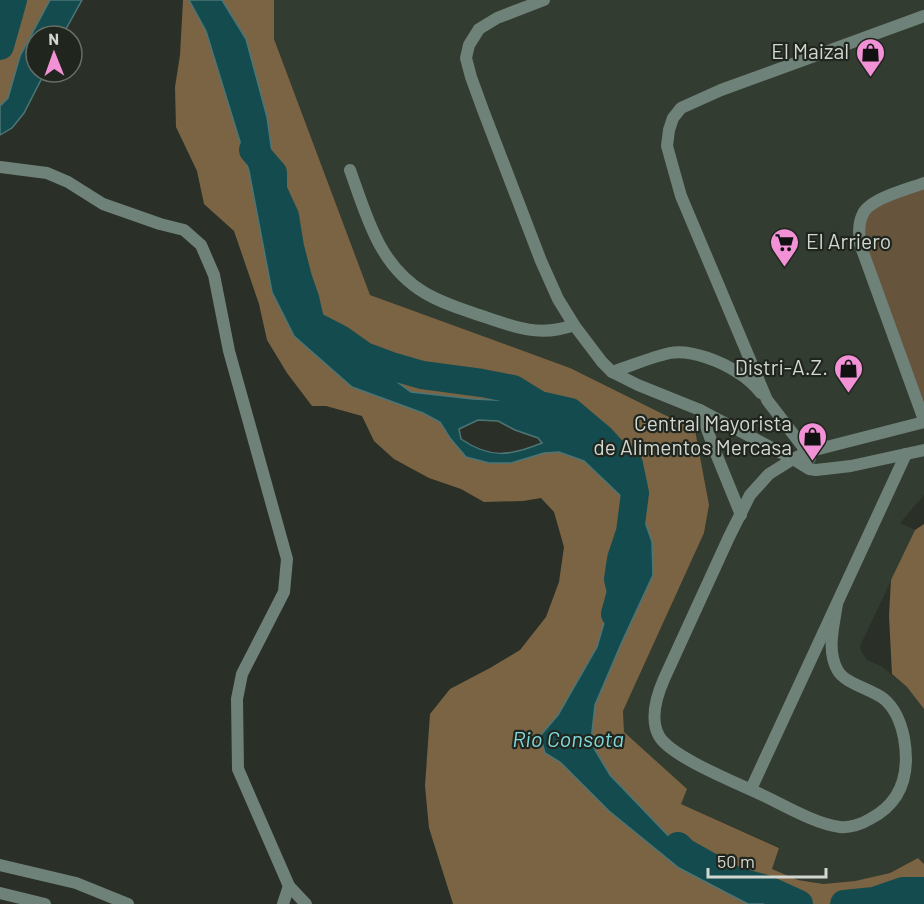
<svg xmlns="http://www.w3.org/2000/svg" width="924" height="904" font-family="Barlow,sans-serif">
	<style>
		.built { fill: #333c30 }
		.green { fill: #66543d }
		.forest { fill: #7b6444 }
		.water { fill: #144b4e; stroke: #4d7576; stroke-width: 1.5; fill-rule: evenodd }
		.lines { fill: none; stroke-linecap: round; stroke-linejoin: round }
		.river { stroke: #144b4e; stroke-width: 28 }
		.minor { stroke: #6f827a; stroke-width: 12 }
		.tertiary { stroke: #6f827a; stroke-width: 12 }
		.labels { text-anchor: middle; stroke-width: 4.5; stroke-linejoin: round; paint-order: stroke }
		.poi-label { font-size: 21px; fill: #d3d7d2; stroke: #20261e; text-anchor: end }
		.water-label { font-size: 22px; font-style: italic; fill: #80d8dd; stroke: #20261e }
	</style>
	<rect width="100%" height="100%" fill="#2a3027"/>
	<polygon class="built" points="274,0 924,0 924,495 900,523 915,530 860,646 862,653 867,660 881,666 907,687 924,709 924,864 918,858 890,873 855,881 823,884 798,880 772,869 779,847 681,804 686,789 624,732 623,711 704,533 709,505 570,368 370,295 274,39"/>
	<polygon class="green" points="924,183 924,420 860,244 862,214"/>
	<g class="forest">
		<polygon points="0,0 50,0 20,56 8,98 0,106"/>
		<polygon points="183,0 189,0 206,31 249,171 257,215 352,387 423,413 440,422 450,438 511,463 544,453 559,452 584,461 625,500 621,559 617,579 597,647 558,715 540,736 546,753 560,762 609,811 679,868 748,904 453,904 429,828 425,786 430,714 450,689 490,668 520,650 546,617 559,582 564,547 554,512 541,498 523,501 484,502 461,489 429,478 394,459 374,441 362,416 326,406 312,406 287,373 267,340 259,304 234,231 204,204 197,171 176,127 175,87 180,55"/>
		<polygon points="222,0 274,0 274,39 370,295 570,368 695,430 709,505 704,533 623,711 624,732 687,789 681,804 779,848 772,869 798,880 823,884 855,881 890,873 918,858 924,864 924,891 867,894 841,904 807,904 789,900 766,889 711,868 677,845 610,775 595,750 591,741 595,705 621,644 653,575 621,469 611,449 593,432 556,416 539,405 473,399 411,392 340,340 316,318 305,298 276,215 273,190 272,153 267,117 246,39"/>
		<polygon points="924,524 924,709 907,687 892,674 889,616 891,580 915,530"/>
	</g>
	<g class="water">
		<polygon points="50,0 82,0 62,36 36,36 36,72 45,72 24,113 12,128 0,135 0,106 8,98 20,56"/>
		<path d="M189,0H222L246,39L267,117L272,153L273,190L276,215L305,298L316,318L340,340L411,392L473,399L516,401L539,405L556,416L593,432L611,449L635,493L652,542L653,575L621,644L595,705L591,741L595,750L610,775L677,845L711,868L766,889L789,900L807,904H748L679,868L609,811L560,762L545,753L540,736L558,715L597,647L617,579L621,559L625,500L584,461L559,452L544,453L511,463H489L466,457L450,438L440,422L423,413L352,387L294,336L272,292L249,171L206,31ZM478,420L498,421L515,430L538,438L542,443C510,456 490,459 461,439L459,429Z"/>
		<polygon points="903,891 924,891 924,904 841,904 867,894"/>
	</g>
	<g class="lines">
		<g class="river">
			<polyline points="0,46 13,0"/>
			<polyline points="253,150 273,173 273,190 285,216 290,247 298,278 305,298 311,324 340,339 364,356 391,366 422,375 482,383 513,389 539,405 570,412 602,439 611,449 629,464 635,493 630,532 621,559 618,579 621,592 615,614"/>
			<polyline points="678,846 684,852 734,880 766,889 799,904"/>
			<polyline points="844,904 874,901 903,891 924,891"/>
		</g>
		<g class="minor">
			<polyline points="544,0 497,18 479,29 469,45 466,58 471,77 483,110 541,261 558,299 574,325 602,362 612,372 638,385 700,410 793,459 809,469 816,470 851,466 924,450"/>
			<path d="M350,170C367,217 379,266 425,293C444,304 464,310 485,317C516,328 541,337 574,325"/>
			<path d="M924,183C908,189 867,199 862,216C858,225 859,235 860,244L924,420"/>
			<path d="M612,372C631,366 651,357 670,353C691,349 723,362 740,374C748,379 755,386 761,393"/>
			<polyline points="700,410 715,451 741,515"/>
			<polyline points="810,458 807,452 767,400 681,196 667,146 669,130 673,118 681,108 721,90 924,16"/>
			<path d="M837,604C834,625 826,651 838,671C846,684 871,689 884,699C896,709 901,723 904,738C910,772 903,802 870,819C862,824 850,828 840,827C815,824 784,805 760,794C737,783 671,757 659,736C649,718 657,695 664,679L729,537L750,495L769,474L793,459L807,452L924,422"/>
			<polyline points="751,789 906,454"/>
			<polyline points="0,865 76,883 128,904"/>
			<polyline points="0,893 45,904"/>
		</g>
		<g class="tertiary">
			<polyline points="0,167 47,173 68,182 103,204 160,224 184,230 201,245 214,275 229,351 287,559 284,592 242,674 237,699 238,769 289,886 306,904"/>
			<polyline points="283,904 289,886"/>
		</g>
	</g>
	<defs>
		<symbol id="shop-pin" viewBox="-11 -11 22 30"><path d="M0 17L-7.5 6A9.5 9.5 0 1 1 7.5 6Z" fill="#f391d6" stroke="#20261e"/><path d="M-5-2.5h2.3a2.7 3.5 0 0 1 5.4 0H5L5.5 6h-11ZM-1.5-2.5h3a1.5 2.3 0 0 0-3 0Z" fill="#111"/></symbol>
		<symbol id="supermarket-pin" viewBox="-11 -11 22 30"><path d="M0 17L-7.5 6A9.5 9.5 0 1 1 7.5 6Z" fill="#f391d6" stroke="#20261e"/><path d="M-6-5.5h2.5l.6 2H6L4.5 2H-2.5L-4.4-4H-6ZM-1.5 3.2a1.3 1.3 0 1 0 .1 0ZM3 3.2a1.3 1.3 0 1 0 .1 0Z" fill="#111"/></symbol>
	</defs>
	<g fill-rule="evenodd">
		<use href="#shop-pin" x="854" y="36" width="33" height="45"/>
		<use href="#supermarket-pin" x="768" y="226" width="33" height="45"/>
		<use href="#shop-pin" x="832" y="352" width="33" height="45"/>
		<use href="#shop-pin" x="796" y="420" width="33" height="45"/>
	</g>
	<g class="labels">
		<g class="poi-label">
			<text x="849" y="59">El Maizal</text>
			<text x="806" y="249" text-anchor="start">El Arriero</text>
			<text x="828" y="375">Distri-A.Z.</text>
			<text x="792" y="431">Central Mayorista<tspan x="792" dy="24">de Alimentos Mercasa</tspan></text>
		</g>
		<g class="water-label">
			<text x="568" y="747">Rio Consota</text>
		</g>
	</g>
	<g transform="translate(54 54) rotate(359)"><circle r="28" fill="#20261e" stroke="#686d66" stroke-width="1.5"/>
	<path d="M0-4.5L10 22L0 15L-10 22Z" fill="#f391d6"/>
	<text y="-9" font-size="16" font-weight="bold" text-anchor="middle" fill="#d3d7d2">N</text>
	</g>
	<path d="M708 868v9h118v-9" fill="none" stroke="#d3d7d2" stroke-width="3"/>
	<text x="717" y="868" font-size="18" fill="#d3d7d2" stroke="#20261e" stroke-width="4.5" paint-order="stroke">50 m</text>
</svg>
